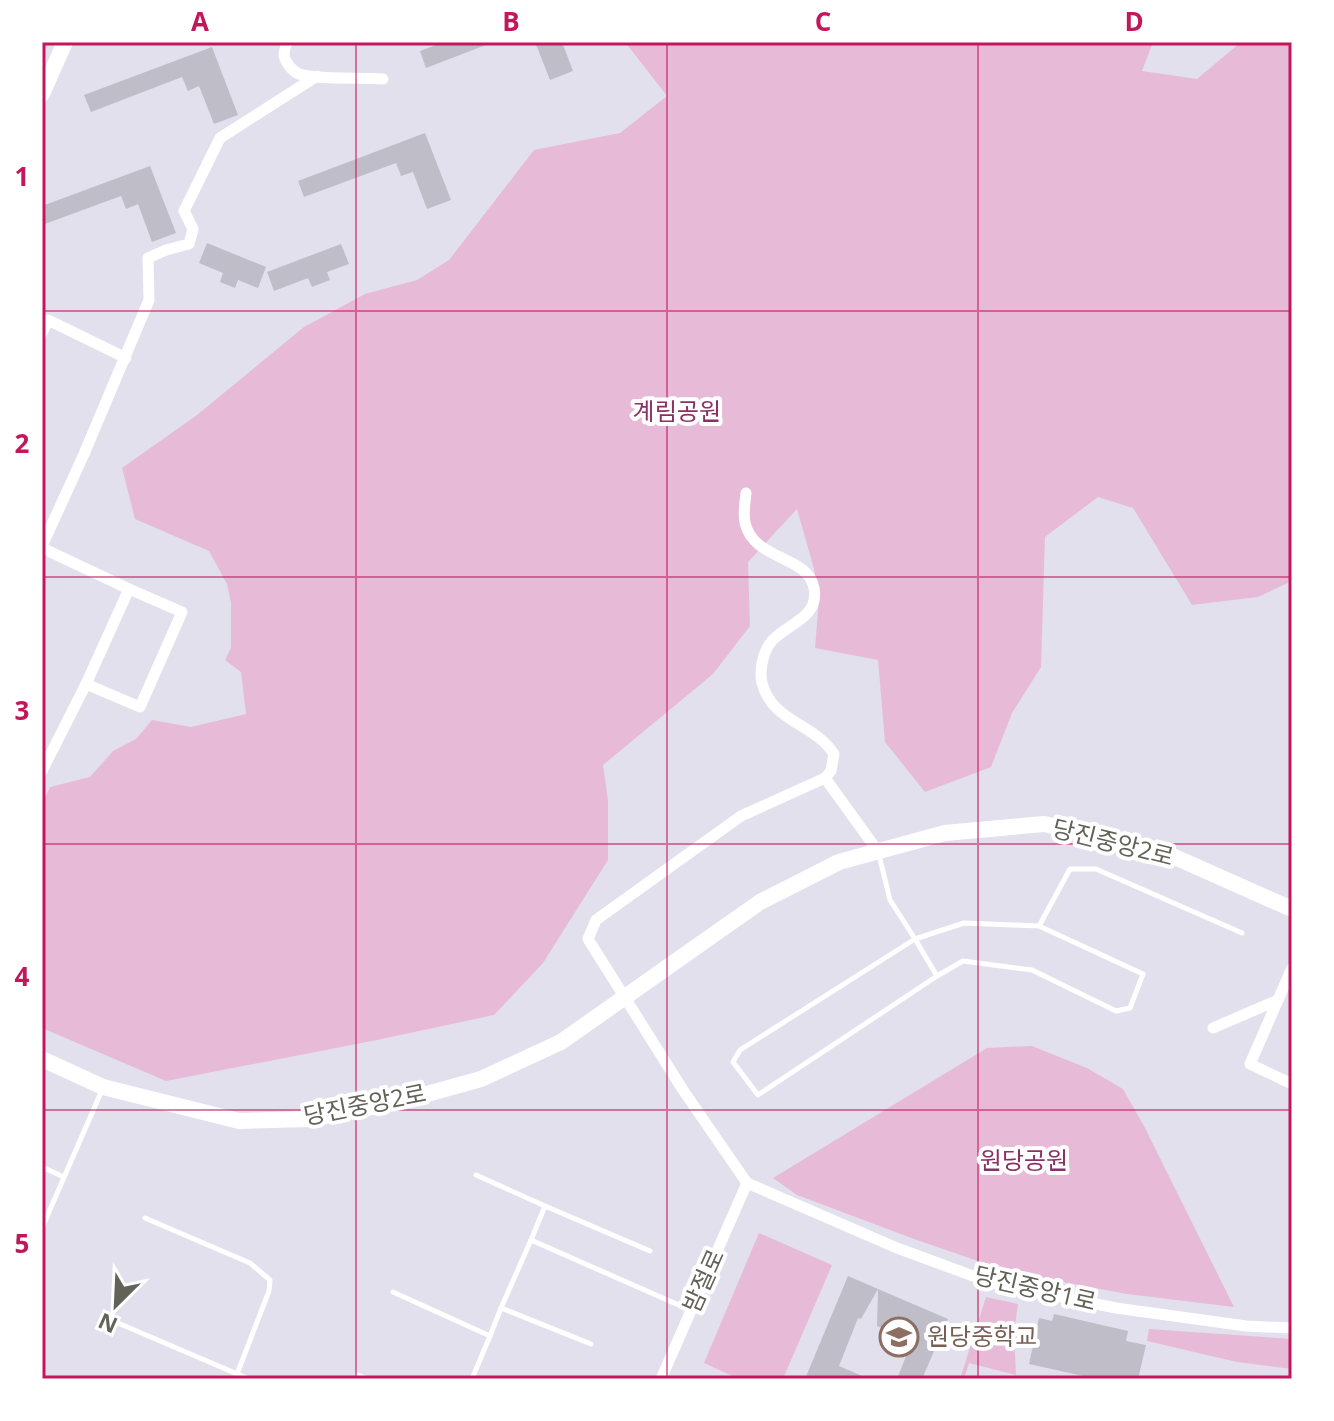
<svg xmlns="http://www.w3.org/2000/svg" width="1334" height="1421" font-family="'Open Sans','Noto Sans KR',sans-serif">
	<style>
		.green { fill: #e7bbd7 }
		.building { fill: #bebdc8 }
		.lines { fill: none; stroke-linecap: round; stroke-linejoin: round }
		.lane { stroke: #fff; stroke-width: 5 }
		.street { stroke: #fff; stroke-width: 11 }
		.secondary { stroke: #fff; stroke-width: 16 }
		.grid { fill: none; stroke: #c2185b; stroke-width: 2; stroke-opacity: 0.55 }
		.labels { text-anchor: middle; stroke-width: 8; stroke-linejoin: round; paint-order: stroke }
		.park-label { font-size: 24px; fill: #8b3065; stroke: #fff }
		.street-label { font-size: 24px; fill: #636259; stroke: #fff }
		.education-label { font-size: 24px; fill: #785e54; stroke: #fff; text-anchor: start }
		.neatline { fill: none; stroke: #c2185b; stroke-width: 3 }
		.grid-label { font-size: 26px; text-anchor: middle; font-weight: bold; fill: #c2185b }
	</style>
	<rect width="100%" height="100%" fill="#e2e0ed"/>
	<g class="green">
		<polygon points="625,42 1153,42 1142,71 1197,79 1241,42 1292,42 1292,581 1258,597 1192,605 1133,508 1098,497 1045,537 1041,667 1012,713 991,767 925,792 885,742 878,660 815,648 819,600 814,569 797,509 748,562 750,626 713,674 603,765 608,800 608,860 543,963 494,1015 377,1040 166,1081 42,1028 42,804 50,787 90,777 113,751 136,739 152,720 191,727 246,714 241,672 225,660 231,648 231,603 227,584 209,551 135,519 122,468 197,415 304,327 365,294 417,280 449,260 534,150 620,133 667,96"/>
		<polygon points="1032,1046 1087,1068 1123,1089 1145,1128 1234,1307 1127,1294 1010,1272 914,1239 797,1195 773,1178 987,1048"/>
		<polygon points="759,1233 832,1265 783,1379 739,1379 704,1363"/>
		<polygon points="986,1297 1018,1304 1014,1333 1016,1375 969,1363 964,1379 960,1379"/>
		<polygon points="1149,1329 1292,1339 1292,1369 1237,1362 1147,1341"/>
	</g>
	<g class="building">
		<polygon points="444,42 491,42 491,43 426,68 420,51"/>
		<polygon points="535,42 562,42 573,71 550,80"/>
		<polygon points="212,47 238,115 214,124 199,86 188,91 182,77 91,112 84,95"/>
		<polygon points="425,133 451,200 427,209 413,172 401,176 396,163 304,197 298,181"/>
		<polygon points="150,166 176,233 152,242 138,204 126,209 121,196 42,225 42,206"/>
		<polygon points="207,243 266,267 258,288 238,280 235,288 220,282 223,273 199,263"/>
		<polygon points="341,244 349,264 327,272 330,280 312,287 308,278 274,291 267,272"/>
		<polygon points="848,1276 878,1289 861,1319 858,1318 839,1366 869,1379 805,1379"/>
		<polygon points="878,1289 948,1319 922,1379 897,1379 912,1341 877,1326"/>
		<polygon points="1054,1314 1128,1331 1126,1341 1146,1345 1138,1379 1097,1379 1029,1364 1039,1318 1052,1321"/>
	</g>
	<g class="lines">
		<g class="lane">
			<polyline points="879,855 890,900 915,939 740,1050 733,1062 758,1095 937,976 915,939 964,923 1039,926 1143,974 1130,1008 1116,1011 1032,970 963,961 937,976"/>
			<polyline points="1039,926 1070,869 1096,869 1242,933"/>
			<polyline points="42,1167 64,1177"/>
			<polyline points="476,1175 545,1206 531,1240 690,1310"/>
			<polyline points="545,1206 650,1251"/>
			<polyline points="145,1218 250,1263 270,1280 269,1291 237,1374"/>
			<polyline points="42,1228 102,1090"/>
			<polyline points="531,1240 501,1308 591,1344"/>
			<polyline points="393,1292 490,1336 501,1308"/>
			<polyline points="104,1317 249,1379"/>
			<polyline points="358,1375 367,1379"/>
			<polyline points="472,1379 490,1336"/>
		</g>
		<g class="street">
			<path d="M287,42C286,46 284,50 284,55C285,62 292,71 299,74C316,80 361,77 383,79"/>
			<polyline points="42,333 48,320 126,358"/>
			<path d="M746,493C745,503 743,513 745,523C754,561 808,555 814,588C820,618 786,624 771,642C763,652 759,671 762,683C772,722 814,723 834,754L831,771L825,778"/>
			<polyline points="42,546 84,454 149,300 148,258 166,250 189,244 193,229 184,211 220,138 317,76"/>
			<polyline points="42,548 129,589 86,684 42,771"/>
			<polyline points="86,684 140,707 182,612 129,589"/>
			<polyline points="1292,968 1250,1064 1292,1084"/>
			<polyline points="1213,1028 1278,1000"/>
			<polyline points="747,1183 683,1090 588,939 596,920 741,816 825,778 877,850"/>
			<polyline points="747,1183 897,1248 992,1283 1116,1308 1246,1326 1292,1328"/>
			<polyline points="661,1379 747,1183"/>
		</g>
		<g class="secondary">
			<polyline points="42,94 65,42"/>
			<polyline points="42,1059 103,1087 239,1121 310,1119 398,1102 481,1079 561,1042 760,902 839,862 945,833 1044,824 1159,850 1292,909"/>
		</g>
	</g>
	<path class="grid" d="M356,42V1379M667,42V1379M978,42V1379M42,311H1292M42,577H1292M42,844H1292M42,1110H1292"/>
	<defs>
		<symbol id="school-ring" viewBox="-11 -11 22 22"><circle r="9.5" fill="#fff" stroke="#8d6e63" stroke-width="1.5"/><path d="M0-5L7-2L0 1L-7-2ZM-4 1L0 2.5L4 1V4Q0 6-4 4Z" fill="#8d6e63"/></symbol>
	</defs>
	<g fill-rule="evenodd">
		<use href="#school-ring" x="877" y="1315" width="44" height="44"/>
	</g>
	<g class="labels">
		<g class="park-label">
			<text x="677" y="420">계림공원</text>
			<text x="1024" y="1169">원당공원</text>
		</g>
		<g class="street-label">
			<text transform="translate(1113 843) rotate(14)" y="8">당진중앙2로</text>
			<text transform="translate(365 1105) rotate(-11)" y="8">당진중앙2로</text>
			<text transform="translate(704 1281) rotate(-66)" y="8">밤절로</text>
			<text transform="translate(1035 1289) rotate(13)" y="8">당진중앙1로</text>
		</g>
		<g class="education-label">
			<text x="927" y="1345">원당중학교</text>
		</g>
	</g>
	<rect width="1334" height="1421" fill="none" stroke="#ffffff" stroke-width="88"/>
	<g transform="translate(116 1305) rotate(204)" stroke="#ffffff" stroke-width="6" paint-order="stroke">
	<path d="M0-6L14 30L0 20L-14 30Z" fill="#636259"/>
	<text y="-12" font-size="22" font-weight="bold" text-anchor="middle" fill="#636259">N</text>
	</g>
	<rect x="44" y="44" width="1246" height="1333" class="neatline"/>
	<g class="grid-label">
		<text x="200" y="31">A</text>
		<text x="511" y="31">B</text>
		<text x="823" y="31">C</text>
		<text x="1134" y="31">D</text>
		<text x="22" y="186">1</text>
		<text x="22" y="453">2</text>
		<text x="22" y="720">3</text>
		<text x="22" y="986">4</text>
		<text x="22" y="1253">5</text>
	</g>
</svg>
